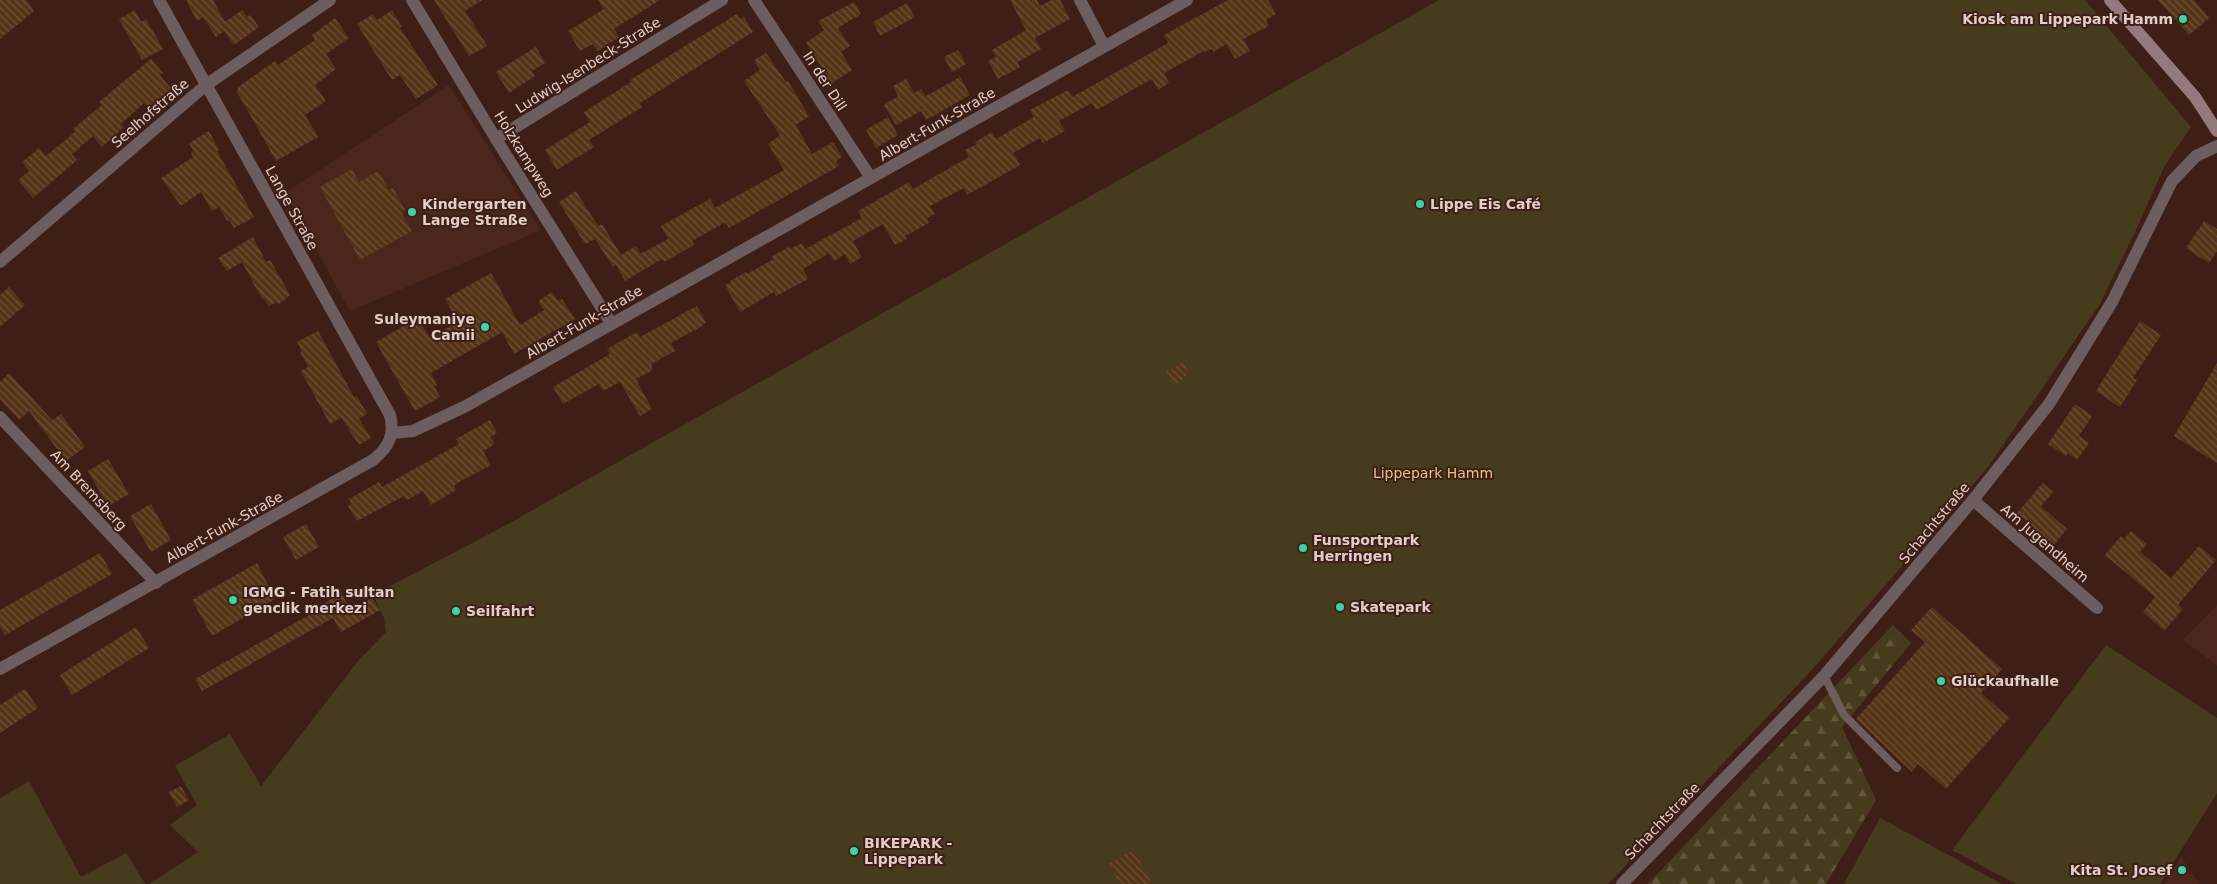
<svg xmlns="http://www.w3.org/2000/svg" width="2217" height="884" font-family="'DejaVu Sans',sans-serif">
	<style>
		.built { fill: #4b261d }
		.forest { fill: url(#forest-firs) }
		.park { fill: #473b1d }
		.building { fill: url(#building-back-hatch) }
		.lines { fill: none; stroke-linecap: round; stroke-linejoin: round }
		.service { stroke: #6d5d5f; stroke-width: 8 }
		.minor { stroke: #6d5d5f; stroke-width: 12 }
		.secondary { stroke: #94797d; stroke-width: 12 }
		.poi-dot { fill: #3ad4a5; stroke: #3e1f18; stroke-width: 2 }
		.labels { text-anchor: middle; stroke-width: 4; stroke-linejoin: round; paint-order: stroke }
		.poi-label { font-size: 14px; font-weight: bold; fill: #e2cec8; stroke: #3e1f18; text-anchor: start }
		.street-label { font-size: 14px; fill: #e2cec8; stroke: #3e1f18 }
		.park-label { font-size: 14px; fill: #e2c681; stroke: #3e1f18 }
	</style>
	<defs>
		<pattern id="forest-firs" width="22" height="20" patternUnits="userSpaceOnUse" patternTransform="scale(1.25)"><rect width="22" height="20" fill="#473b1d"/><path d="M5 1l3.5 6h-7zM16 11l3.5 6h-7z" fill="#61563c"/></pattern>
		<pattern id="building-back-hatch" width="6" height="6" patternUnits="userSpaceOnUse" patternTransform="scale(1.25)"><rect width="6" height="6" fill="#553517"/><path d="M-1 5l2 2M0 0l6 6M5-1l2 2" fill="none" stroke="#6d5137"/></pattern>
	</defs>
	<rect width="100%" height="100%" fill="#3e1f18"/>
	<g class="built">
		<polygon points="449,85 541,230 350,311 285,193"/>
		<polygon points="2217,605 2217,665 2183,640"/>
		<polygon points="2181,857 2200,884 2165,884"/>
	</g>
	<polygon class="forest" points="1893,625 1911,643 1842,727 1876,800 1826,884 1648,884"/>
	<g class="park">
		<polygon points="1439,0 2085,0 2191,127 2164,167 2136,230 2100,304 1988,467 1810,672 1608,884 149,884 198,852 170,825 197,805 175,766 230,734 261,786 359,660 386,632 384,618 373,595 499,529"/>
		<polygon points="2106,645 2217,718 2217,793 2160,884 2016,884 1952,850"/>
		<polygon points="29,781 81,877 126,853 145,884 0,884 0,798"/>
		<polygon points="1880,818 2002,884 1844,884"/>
	</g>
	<g class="building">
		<polygon points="0,0 26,0 34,11 0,39"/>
		<polygon points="186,0 213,0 225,22 242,10 247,17 250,15 259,27 234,45 224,31 216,37 203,17 197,21"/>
		<polygon points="434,0 482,0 465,11 487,46 469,56"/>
		<polygon points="598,0 660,0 614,29 619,37 598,51 593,44 580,51 568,31 604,9"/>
		<polygon points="1010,0 1037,0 1040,6 1051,0 1060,0 1070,19 1035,38 1041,49 1018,62 1020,67 998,79 988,61 996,57 992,50 1026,30"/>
		<polygon points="1228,0 1268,0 1276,14 1266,20 1269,26 1243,39 1250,51 1235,59 1226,44 1214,52 1212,49 1200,53 1164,73 1169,83 1158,90 1152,79 1100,108 1096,110 1092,103 1059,121 1065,131 1043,143 1040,138 1013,153 1020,165 967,195 964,188 930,206 935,214 927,218 929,223 905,236 907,239 895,245 883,224 853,241 862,257 850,264 845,254 834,261 829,253 803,269 808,279 776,296 774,292 740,312 725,285 731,283 730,281 746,272 747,274 774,259 772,256 789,247 790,249 802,243 805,249 862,218 858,211 909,182 913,189 969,157 965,150 977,144 975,142 992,132 996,139 1034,117 1030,110 1068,90 1072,97 1140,59 1168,43 1164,35"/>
		<polygon points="2158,0 2194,0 2209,18 2189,35"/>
		<polygon points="854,2 861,14 838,28 850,46 841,52 852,70 829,85 818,67 821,66 806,43 824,30 818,21"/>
		<polygon points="907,3 915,17 880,36 873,22"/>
		<polygon points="135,10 141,22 146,19 163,49 142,60 119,19"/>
		<polygon points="392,10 402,27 400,28 438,85 416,99 400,75 392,80 357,24 373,14 377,20"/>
		<polygon points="737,14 740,19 744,17 753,32 640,103 642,107 589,140 594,147 557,170 545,150 590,122 584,112 631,82 630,80"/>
		<polygon points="335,18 349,38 326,54 336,69 315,85 326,101 305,115 318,137 276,161 237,92 238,87 275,61 278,65 315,40 312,35"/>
		<polygon points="536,47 545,63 532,71 535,76 509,93 496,72"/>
		<polygon points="958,50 966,64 952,72 944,57"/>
		<polygon points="766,53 786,82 788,81 809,116 796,125 812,154 833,142 842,157 836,161 839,166 729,228 726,223 722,224 692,241 694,245 664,262 662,259 625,281 616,265 613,267 595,239 585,244 559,202 576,191 598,226 602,224 621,255 636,246 640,254 668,239 661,226 710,199 715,208 784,170 768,144 780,135 744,81 760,70 754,60"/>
		<polygon points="151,59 163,73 160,75 171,89 148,108 144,103 121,124 124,127 102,147 93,136 72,154 77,160 33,198 18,180 29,171 22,162 39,148 46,156 75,132 73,129 102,105 99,102"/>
		<polygon points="960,77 970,95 926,120 921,111 896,125 884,105 898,96 893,86 906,79 914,93 921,89 926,96"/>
		<polygon points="888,117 898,135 876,148 866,130"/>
		<polygon points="209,131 219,150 217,151 254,217 234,228 229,220 227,221 219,207 212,211 201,192 181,206 161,178 193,157 191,153 193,151 189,143"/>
		<polygon points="352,169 359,182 378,171 389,190 393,188 405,210 401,212 412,231 360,260 320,187"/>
		<polygon points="2204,221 2217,229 2217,251 2209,263 2186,248"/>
		<polygon points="253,237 266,262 270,260 290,295 278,305 277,302 269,306 264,298 262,299 242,262 227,271 218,258"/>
		<polygon points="491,273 520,325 544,310 538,301 552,292 558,301 562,299 575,319 514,354 502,332 431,373 437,385 435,387 440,397 415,411 376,342 418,318 430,338 458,322 445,299"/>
		<polygon points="9,287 25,305 0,327 0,295"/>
		<polygon points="697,306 706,322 702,326 671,343 675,351 651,364 653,370 636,379 652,409 640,416 620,382 603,391 599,384 563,404 553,387 610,354 607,349 637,332 640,337"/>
		<polygon points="2140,321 2161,335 2133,378 2137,380 2120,407 2096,391"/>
		<polygon points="318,331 354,397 357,396 367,414 359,419 371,438 359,445 341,417 330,424 301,371 308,367 300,352 302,351 297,342"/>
		<polygon points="1183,362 1189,373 1175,386 1166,372"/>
		<polygon points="2217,363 2217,463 2174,436"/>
		<polygon points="9,373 52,420 61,414 85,447 66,461 29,411 19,420 0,399 0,382"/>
		<polygon points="2075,404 2092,416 2079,436 2089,443 2077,460 2068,453 2066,456 2048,444"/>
		<polygon points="490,420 497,433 490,437 495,444 483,451 491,465 461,481 454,486 456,490 431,505 423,491 407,500 404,496 357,521 348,506 352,504 349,499 379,482 382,487 459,444 456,439"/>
		<polygon points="108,459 129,494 108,506 88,471"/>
		<polygon points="2043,483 2053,492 2041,506 2067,529 2054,545 2017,513"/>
		<polygon points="151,504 171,540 151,552 130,516"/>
		<polygon points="306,524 319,547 296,560 283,537"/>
		<polygon points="2131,531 2147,544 2140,552 2171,578 2199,546 2216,560 2178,605 2183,609 2164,631 2143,612 2155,597 2105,555 2121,536 2124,539"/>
		<polygon points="100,553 112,574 5,635 0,626 0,610"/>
		<polygon points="257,563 275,599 212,636 192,600"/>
		<polygon points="341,593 351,610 372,598 380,610 341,632 333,618 202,691 195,679 320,609 318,607"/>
		<polygon points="1932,607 2002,669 1981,693 2009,718 1946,789 1918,764 1912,772 1856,719 1925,642 1911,630"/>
		<polygon points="136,627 149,648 72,695 60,675"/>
		<polygon points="25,689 38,708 0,733 0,705"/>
		<polygon points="181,786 189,800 177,807 169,792"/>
		<polygon points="1134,850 1152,884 1120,884 1109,864"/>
	</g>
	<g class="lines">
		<polyline class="service" points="1824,676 1844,715 1897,768"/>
		<g class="minor">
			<polyline points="412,0 496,139 611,323"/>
			<polyline points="754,0 871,178"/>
			<polyline points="1080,0 1104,46"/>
			<polyline points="496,139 722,0"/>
			<polyline points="0,262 206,85 330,0"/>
			<polyline points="0,417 156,583"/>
			<polyline points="393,433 413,431 466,406 1187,0"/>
			<polyline points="1973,500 2097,608"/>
			<path d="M0,669L373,460C389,447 395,435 390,415L159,0"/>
			<polyline points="1622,884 1824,676 1973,500 2049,404 2112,302 2172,181 2196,156 2217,146"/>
		</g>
		<polyline class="secondary" points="2110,0 2195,97 2217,131"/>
	</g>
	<g class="poi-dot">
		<circle cx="2183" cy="19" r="5"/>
		<circle cx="1420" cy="204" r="5"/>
		<circle cx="412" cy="212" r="5"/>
		<circle cx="485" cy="327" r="5"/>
		<circle cx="1303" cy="548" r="5"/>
		<circle cx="233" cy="600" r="5"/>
		<circle cx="1340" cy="607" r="5"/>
		<circle cx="456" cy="611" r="5"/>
		<circle cx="1941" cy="681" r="5"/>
		<circle cx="854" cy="851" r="5"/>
		<circle cx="2182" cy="870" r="5"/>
	</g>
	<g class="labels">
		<g class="poi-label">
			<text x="2173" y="24" text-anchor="end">Kiosk am Lippepark Hamm</text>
			<text x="422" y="209">Kindergarten<tspan x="422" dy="16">Lange Straße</tspan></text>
			<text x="1430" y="209">Lippe Eis Café</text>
			<text x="475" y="324" text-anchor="end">Suleymaniye<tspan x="475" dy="16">Camii</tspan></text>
			<text x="1313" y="545">Funsportpark<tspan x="1313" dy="16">Herringen</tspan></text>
			<text x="243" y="597">IGMG - Fatih sultan<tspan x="243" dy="16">genclik merkezi</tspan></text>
			<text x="1350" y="612">Skatepark</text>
			<text x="466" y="616">Seilfahrt</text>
			<text x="1951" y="686">Glückaufhalle</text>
			<text x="864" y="848">BIKEPARK -<tspan x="864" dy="16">Lippepark</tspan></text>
			<text x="2172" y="875" text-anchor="end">Kita St. Josef</text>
		</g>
		<g class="street-label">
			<text transform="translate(588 65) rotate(-32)" y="5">Ludwig-Isenbeck-Straße</text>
			<text transform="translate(825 81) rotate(57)" y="5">In der Dill</text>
			<text transform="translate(150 113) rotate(-41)" y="5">Seelhofstraße</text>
			<text transform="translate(937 124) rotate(-30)" y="5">Albert-Funk-Straße</text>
			<text transform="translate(524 154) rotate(58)" y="5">Holzkampweg</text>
			<text transform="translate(292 208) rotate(61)" y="5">Lange Straße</text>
			<text transform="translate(584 322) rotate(-30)" y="5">Albert-Funk-Straße</text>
			<text transform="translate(89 490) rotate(47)" y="5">Am Bremsberg</text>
			<text transform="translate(1934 523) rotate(-50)" y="5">Schachtstraße</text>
			<text transform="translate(224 527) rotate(-29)" y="5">Albert-Funk-Straße</text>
			<text transform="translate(2045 543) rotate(41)" y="5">Am Jugendheim</text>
			<text transform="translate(1662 821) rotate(-46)" y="5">Schachtstraße</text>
		</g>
		<g class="park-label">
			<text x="1433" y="478">Lippepark Hamm</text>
		</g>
	</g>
</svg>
